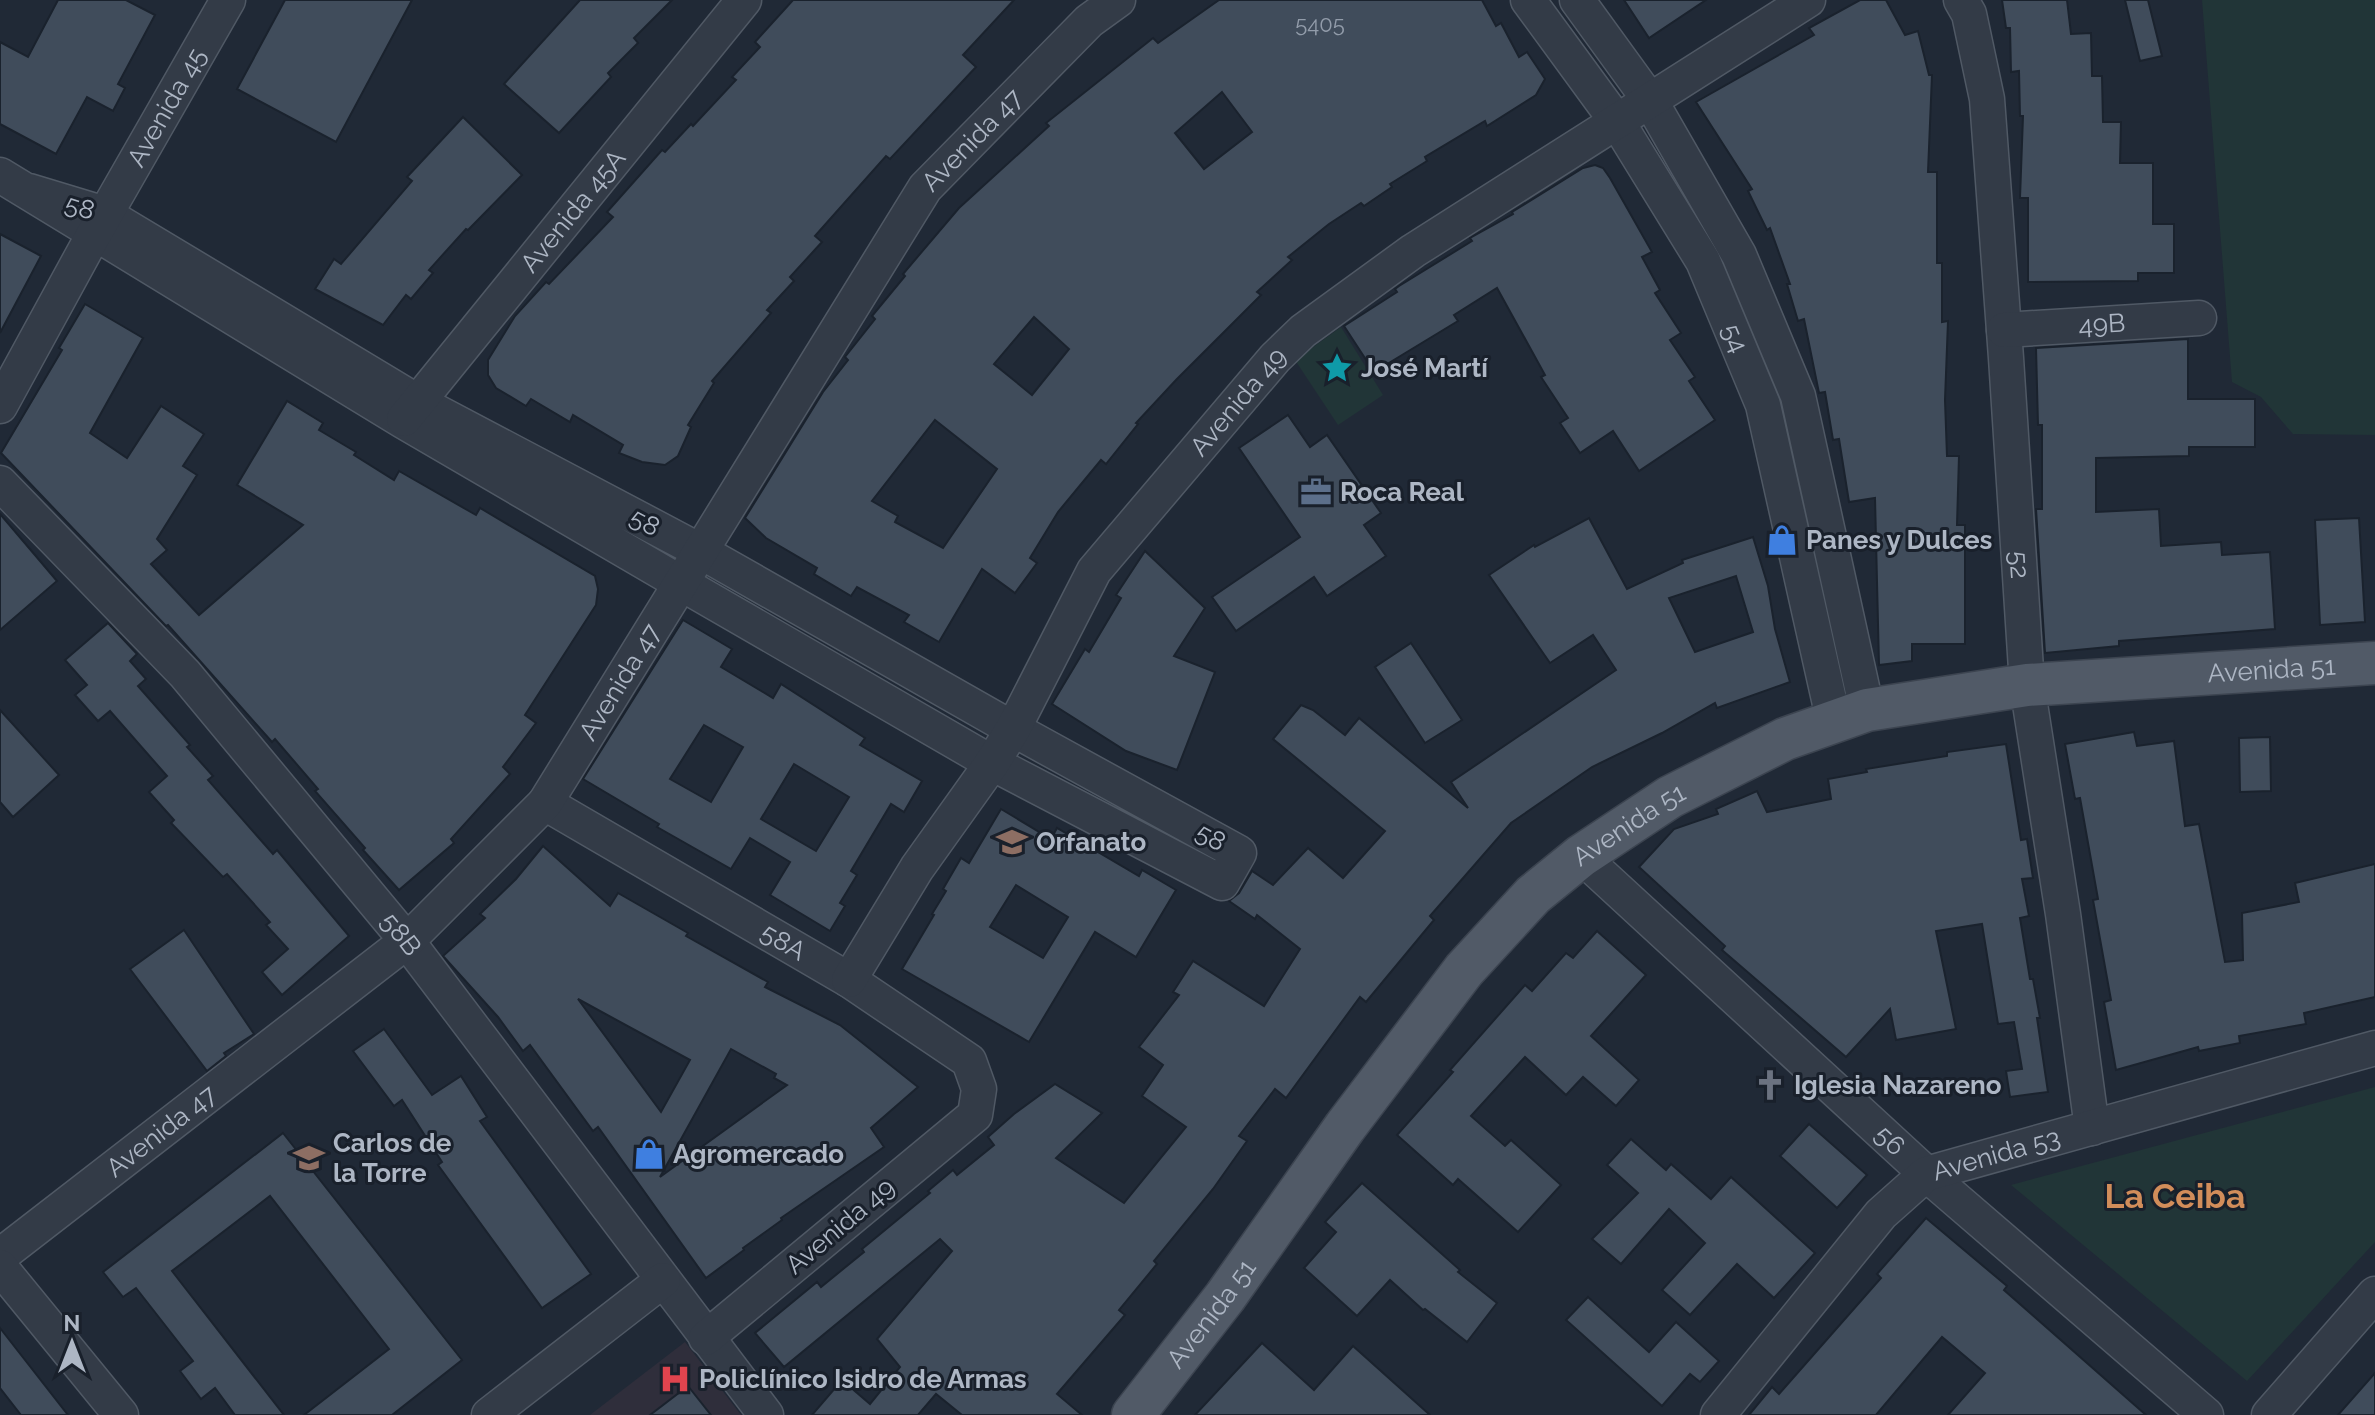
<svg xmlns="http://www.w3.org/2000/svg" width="2375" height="1415" font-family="Raleway,sans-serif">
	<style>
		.medical { fill: #2f2e3b }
		.green { fill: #213537 }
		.building { fill: #404c5b; stroke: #1a222d; stroke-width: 2; fill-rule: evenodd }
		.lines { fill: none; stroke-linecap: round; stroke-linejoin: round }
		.minor-casing { stroke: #505965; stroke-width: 37 }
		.major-casing { stroke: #3c4450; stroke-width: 45 }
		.minor { stroke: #333b47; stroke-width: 34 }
		.major { stroke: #515a67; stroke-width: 42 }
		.labels { text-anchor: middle; stroke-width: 6; stroke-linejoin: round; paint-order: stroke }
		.number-label { font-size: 22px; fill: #929caa }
		.street-label { font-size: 26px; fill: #adb6c4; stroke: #19202b }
		.poi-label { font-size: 26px; font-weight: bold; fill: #adb6c4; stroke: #19202b; text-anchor: start }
		.district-label { font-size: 34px; font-weight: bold; fill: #d28d5a; stroke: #19202b }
	</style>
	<rect width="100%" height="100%" fill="#202936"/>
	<polygon class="medical" points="685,1342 741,1415 590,1415"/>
	<g class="green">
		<polygon points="2202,0 2375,0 2375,435 2293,434 2261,397 2232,382"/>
		<polygon points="1341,327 1383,395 1338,425 1295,360"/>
		<polygon points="2375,1087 2375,1242 2247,1381 2011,1185"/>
	</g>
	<g class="building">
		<polygon points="58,0 126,0 155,15 118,84 125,88 113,111 87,97 56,154 0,124 0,42 28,57"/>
		<polygon points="285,0 412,0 336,142 237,89"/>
		<polygon points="580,0 672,0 634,38 638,43 608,73 611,77 559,133 504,84"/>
		<polygon points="793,0 1014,0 963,55 976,67 890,159 886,156 815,236 822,242 790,277 794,281 767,310 771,313 712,381 714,383 688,425 691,427 678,456 665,465 642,462 619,453 623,445 573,415 570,422 531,399 526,406 496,388 488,375 488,360 515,316 546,282 549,284 613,217 607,212 662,150 665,152 691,124 693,126 736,80 732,77 760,47 755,42"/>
		<path d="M1219,0H1482L1496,26L1501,23L1519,57L1527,52L1545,79L1536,95L1487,126L1485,121L1425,157L1427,161L1390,184L1392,187L1364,206L1361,203L1329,224L1288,257L1292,260L1257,292L1261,295L1176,380L1136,423L1138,424L1106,464L1101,460L1058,512L1030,558L1037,563L1015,593L982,569L939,642L904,622L909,615L857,587L851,596L814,574L817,568L766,538L745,518L823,392L848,360L845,357L875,319L872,316L905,276L903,274L959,208L1049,126L1046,123L1153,38L1158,43ZM1222,92L1252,132L1204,169L1175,133ZM1034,317L1069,349L1032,395L994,364ZM935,420L997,469L943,548L895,522L898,516L872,501Z"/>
		<polygon points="1624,0 1706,0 1649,38"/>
		<polygon points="1860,0 1886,0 1905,35 1918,31 1929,75 1932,75 1928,172 1937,172 1937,263 1942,263 1942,322 1948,321 1945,400 1947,456 1959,456 1957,525 1965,525 1965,644 1912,644 1912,661 1879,665 1875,498 1849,502 1839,439 1833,440 1825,392 1819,393 1804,319 1798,321 1787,284 1790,284 1770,228 1767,230 1748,191 1752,189 1696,102 1814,35 1809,28"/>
		<polygon points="2002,0 2067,0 2071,34 2091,33 2092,76 2102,76 2103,122 2121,122 2120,163 2153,163 2153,224 2174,224 2174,273 2138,273 2138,281 2028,282 2028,198 2020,198 2023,116 2020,116 2019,71 2011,72 2010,28 2006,28"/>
		<polygon points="2125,0 2148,0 2162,56 2140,61"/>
		<polygon points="463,117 522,175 468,230 466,229 429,270 433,273 411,299 406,295 383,325 315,289 334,259 341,264 412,181 407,177"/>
		<polygon points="1595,165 1603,168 1610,178 1652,252 1642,257 1660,290 1655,293 1681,333 1670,340 1695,377 1689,381 1715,420 1639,471 1613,431 1580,453 1560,423 1568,418 1541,377 1545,375 1497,288 1454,315 1458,321 1374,372 1344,326 1397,292 1395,289 1399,286 1472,241 1470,238 1513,214 1512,212 1583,168"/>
		<polygon points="0,234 41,256 0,333"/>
		<polygon points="85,304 143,338 90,433 127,458 161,406 204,434 183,466 197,475 157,539 167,550 151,564 199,615 303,525 237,485 287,401 323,423 319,430 356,452 354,455 394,480 399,471 476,515 480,508 595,576 598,589 596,605 525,715 536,723 503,767 510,774 451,839 454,843 399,890 363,850 365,848 315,791 318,789 275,739 272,742 168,625 166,626 1,453 62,350 59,348"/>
		<polygon points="2188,339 2188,399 2255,399 2255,447 2189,447 2189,456 2096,458 2096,512 2159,509 2161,546 2221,542 2222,555 2270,552 2275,629 2119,641 2119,646 2045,653 2036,509 2042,509 2042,425 2038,425 2036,348"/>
		<polygon points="1288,415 1310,447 1327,435 1381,513 1364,525 1386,556 1327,596 1314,577 1236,631 1212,597 1300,537 1239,448"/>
		<polygon points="0,514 57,581 0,630"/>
		<path d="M1589,518L1627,589L1683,563L1682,560L1753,537L1768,586L1775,629L1790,682L1717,708L1715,703L1662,733L1592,767L1511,823L1430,916L1434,920L1366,1002L1360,997L1286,1098L1275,1089L1239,1136L1247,1141L1213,1189L1154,1261L1157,1264L1119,1310L1125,1315L1057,1394L1082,1415H962L936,1394L918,1415H812L842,1380L870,1404L900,1367L877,1339L952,1251L940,1239L784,1367L755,1333L817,1282L821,1287L864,1252L862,1249L930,1193L928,1191L953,1170L957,1175L994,1145L988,1137L1014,1114L1055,1084L1102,1113L1056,1158L1124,1203L1186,1127L1142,1096L1163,1065L1139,1047L1179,995L1173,992L1193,961L1264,1006L1300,949L1257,915L1255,919L1229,901L1239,893L1252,871L1273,885L1308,848L1343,878L1385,831L1273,739L1301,705L1313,710L1345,735L1359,718L1468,808L1451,782L1616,670L1593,635L1550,663L1489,575L1534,545L1535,547ZM1736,576L1753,632L1695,652L1669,598Z"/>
		<polygon points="2359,518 2365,622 2320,625 2315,520"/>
		<polygon points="1145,551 1205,608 1174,656 1215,672 1177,770 1126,751 1052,704 1085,649 1089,652 1121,598 1116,595"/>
		<path d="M683,620L732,649L721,667L773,698L781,684L865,738L860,745L922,781L904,812L891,804L851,871L857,875L840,903L845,906L830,931L770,895L790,862L750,838L731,869L657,827L659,824L583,779ZM704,725L743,747L711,802L670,779ZM794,764L849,797L816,851L761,819Z"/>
		<polygon points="108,623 137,654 130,661 146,679 138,686 190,745 187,747 213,776 208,780 273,854 277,850 349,936 282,995 262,972 288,949 266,925 270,922 227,874 223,877 171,823 174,820 149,792 167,776 110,711 98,721 75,695 87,685 65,660"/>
		<polygon points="1411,643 1462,720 1425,743 1375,667"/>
		<polygon points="0,710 59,775 13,817 0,802"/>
		<polygon points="2134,732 2137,746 2174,741 2185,826 2199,824 2225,962 2243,960 2242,913 2299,902 2295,883 2375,864 2375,997 2304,1013 2306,1024 2239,1036 2240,1043 2199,1051 2198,1047 2116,1070 2104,1002 2111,1000 2093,900 2098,899 2080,798 2075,799 2065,744"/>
		<polygon points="2270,737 2271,791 2240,792 2239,738"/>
		<polygon points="2006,744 2021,840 2027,839 2033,878 2022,879 2029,916 2020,918 2030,979 2033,979 2040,1018 2037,1018 2048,1092 2010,1097 2006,1071 2022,1069 2014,1022 1998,1024 1982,924 1936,931 1956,1029 1896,1040 1890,1009 1846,1057 1722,950 1725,946 1639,867 1674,829 1718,814 1716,809 1757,791 1767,812 1831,799 1828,779 1867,772 1866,769 1947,756 1947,752"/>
		<path d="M1001,809L1051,839L1057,828L1139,876L1142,870L1176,890L1136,957L1095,932L1029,1042L902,969L934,915L932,914L946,891L943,889L961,858L969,863ZM1016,885L1068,917L1043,958L990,927Z"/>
		<path d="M543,846L610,906L618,893L688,933L686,936L768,982L765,987L840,1025L918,1087L871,1128L884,1147L781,1218L782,1220L743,1248L744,1250L706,1278L598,1127L593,1131L530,1045L523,1051L498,1017L443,956L485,918L480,914L516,879ZM578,999L690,1060L661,1112ZM731,1049L776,1074L774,1078L787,1085L660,1177Z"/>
		<polygon points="184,930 254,1034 224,1053 226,1056 207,1071 130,969"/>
		<polygon points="1597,931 1646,975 1591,1036 1639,1080 1616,1106 1583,1077 1566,1095 1525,1057 1471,1116 1505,1146 1511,1140 1561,1185 1518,1232 1458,1179 1453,1185 1397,1135 1453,1072 1450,1070 1525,985 1532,991 1566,953 1573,958"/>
		<polygon points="384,1029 432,1095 461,1076 487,1117 480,1121 591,1274 542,1308 438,1165 442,1162 402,1100 394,1106 353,1051"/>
		<polygon points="1809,1124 1867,1175 1837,1208 1780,1156"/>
		<polygon points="283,1133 462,1360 392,1415 304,1415 389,1349 270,1196 172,1271 284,1415 235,1415 215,1388 201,1399 180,1371 193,1361 136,1288 123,1297 103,1272"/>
		<polygon points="1631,1139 1666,1170 1671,1164 1711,1199 1731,1177 1815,1253 1774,1298 1737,1264 1690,1315 1662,1290 1705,1243 1669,1209 1621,1264 1592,1239 1638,1193 1607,1165"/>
		<polygon points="1362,1183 1460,1270 1458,1272 1497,1303 1467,1342 1425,1309 1423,1310 1390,1280 1357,1316 1304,1268 1336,1232 1325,1222"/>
		<polygon points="1926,1218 2007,1286 2004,1290 2146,1415 1948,1415 1985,1373 1942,1337 1876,1415 1749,1415 1772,1387 1779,1394 1881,1278 1877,1274"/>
		<polygon points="1588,1297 1649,1352 1676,1322 1719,1361 1700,1382 1690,1374 1662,1406 1566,1320"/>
		<polygon points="0,1328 68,1415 21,1415 0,1388"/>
		<polygon points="1262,1343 1314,1390 1353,1346 1430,1415 1195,1415"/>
		<polygon points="2375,1373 2375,1415 2338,1415"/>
		<polygon points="688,1386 711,1415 650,1415"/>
	</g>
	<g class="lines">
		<defs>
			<g id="minor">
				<path id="s1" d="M1528,0L1618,123L1703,261L1763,405L1834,722"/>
				<polyline points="1577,0 1651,102 1739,255 1798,396 1867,710"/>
				<path id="s2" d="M1961,0L1969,14L1987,99L2006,358L2027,685L2063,914L2092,1128"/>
				<polyline points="0,175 403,421 679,582 992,763 1222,883 1239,853 1013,729 700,551 416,401 105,214 29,191"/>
				<path id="s3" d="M2004,330L2199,318"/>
				<path id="s4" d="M0,406L94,234L228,0"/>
				<path id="s5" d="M404,419L744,0"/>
				<path id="s6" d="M0,483L185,674L407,941L766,1415"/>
				<path id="s7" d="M545,803L849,980L969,1061L979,1089L975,1115L706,1338"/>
				<path id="s8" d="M1581,856L1931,1178L2206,1415"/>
				<path id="s9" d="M849,980L917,868L992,763L1013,729L1094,571L1275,358L1303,331L1413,251L1808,0"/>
				<path id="s10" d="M0,1256L407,941L545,803L925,188L1089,21L1118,0"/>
				<polyline points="0,1267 121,1415"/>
				<polyline points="489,1415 663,1280"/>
				<path id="s11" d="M1718,1415L1881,1214L1926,1174L2375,1048"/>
				<polyline points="2269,1415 2375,1294"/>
			</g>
			<g id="major">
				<path id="s12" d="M1133,1415L1225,1297L1345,1127L1464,970L1533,895L1581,856L1670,797L1785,739L1867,710L2027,685L2375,663"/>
			</g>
		</defs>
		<use href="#minor" class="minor-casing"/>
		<use href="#major" class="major-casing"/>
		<use href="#minor" class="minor"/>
		<use href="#major" class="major"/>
	</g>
	<defs>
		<symbol id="sight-bare" viewBox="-9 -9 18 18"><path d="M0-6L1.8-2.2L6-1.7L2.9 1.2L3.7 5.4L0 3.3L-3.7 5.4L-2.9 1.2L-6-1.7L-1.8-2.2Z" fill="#0f9aa8" stroke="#19202b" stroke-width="2.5" paint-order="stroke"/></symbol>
		<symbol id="office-bare" viewBox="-9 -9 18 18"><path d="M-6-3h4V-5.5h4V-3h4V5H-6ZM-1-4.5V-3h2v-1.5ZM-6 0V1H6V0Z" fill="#5c6f8a" stroke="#19202b" stroke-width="2.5" paint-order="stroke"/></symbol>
		<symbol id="shop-bare" viewBox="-9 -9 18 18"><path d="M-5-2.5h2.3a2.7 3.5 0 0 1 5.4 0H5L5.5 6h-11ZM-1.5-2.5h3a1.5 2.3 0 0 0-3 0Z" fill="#3f7fe0" stroke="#19202b" stroke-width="2.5" paint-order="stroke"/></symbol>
		<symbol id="school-bare" viewBox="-9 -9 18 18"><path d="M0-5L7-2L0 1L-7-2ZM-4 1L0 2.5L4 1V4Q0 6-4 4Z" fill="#8d6e63" stroke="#19202b" stroke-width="2.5" paint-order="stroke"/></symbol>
		<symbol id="church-bare" viewBox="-9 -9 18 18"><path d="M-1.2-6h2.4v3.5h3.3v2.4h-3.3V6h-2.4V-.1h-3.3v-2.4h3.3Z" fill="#6b7280" stroke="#19202b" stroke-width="2.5" paint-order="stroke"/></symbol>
		<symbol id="hospital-bare" viewBox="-9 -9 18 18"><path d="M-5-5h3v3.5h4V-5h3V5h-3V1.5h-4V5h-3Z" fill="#e0444e" stroke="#19202b" stroke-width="2.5" paint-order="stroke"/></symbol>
	</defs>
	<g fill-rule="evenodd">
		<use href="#sight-bare" x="1315" y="346" width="44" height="44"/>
		<use href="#office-bare" x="1294" y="470" width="44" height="44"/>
		<use href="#shop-bare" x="1760" y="518" width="44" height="44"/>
		<use href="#school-bare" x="990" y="820" width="44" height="44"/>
		<use href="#church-bare" x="1748" y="1063" width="44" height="44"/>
		<use href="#shop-bare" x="627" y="1132" width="44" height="44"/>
		<use href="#school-bare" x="287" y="1136" width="44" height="44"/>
		<use href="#hospital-bare" x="653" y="1357" width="44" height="44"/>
	</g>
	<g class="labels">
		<g class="number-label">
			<text x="1320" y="32">5405</text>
		</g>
		<g class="street-label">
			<text dy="9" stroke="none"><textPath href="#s4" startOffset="342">Avenida 45</textPath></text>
			<text dy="9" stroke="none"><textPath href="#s10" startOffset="1500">Avenida 47</textPath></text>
			<text transform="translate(80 207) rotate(17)" y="9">58</text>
			<text dy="9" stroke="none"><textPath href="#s5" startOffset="268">Avenida 45A</textPath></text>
			<text dy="9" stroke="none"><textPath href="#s3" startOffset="98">49B</textPath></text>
			<text dy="9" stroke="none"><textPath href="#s1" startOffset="398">54</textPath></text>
			<text dy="9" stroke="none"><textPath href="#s9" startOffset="700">Avenida 49</textPath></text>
			<text transform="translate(645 522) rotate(28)" y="9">58</text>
			<text dy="9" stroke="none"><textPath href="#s2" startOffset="570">52</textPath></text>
			<text dy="9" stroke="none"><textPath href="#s12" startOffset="1448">Avenida 51</textPath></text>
			<text dy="9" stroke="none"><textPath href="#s10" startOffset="852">Avenida 47</textPath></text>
			<text dy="9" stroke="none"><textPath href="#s12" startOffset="776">Avenida 51</textPath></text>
			<text transform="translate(1211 837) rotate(29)" y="9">58</text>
			<text dy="9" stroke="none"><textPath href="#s6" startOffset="604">58B</textPath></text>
			<text dy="9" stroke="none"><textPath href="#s7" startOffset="276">58A</textPath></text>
			<text dy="9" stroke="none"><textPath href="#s10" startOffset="204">Avenida 47</textPath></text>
			<text dy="9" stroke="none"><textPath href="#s8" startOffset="420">56</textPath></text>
			<text dy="9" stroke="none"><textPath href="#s11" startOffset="392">Avenida 53</textPath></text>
			<text transform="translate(840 1226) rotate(-40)" y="9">Avenida 49</text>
			<text dy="9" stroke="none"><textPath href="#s12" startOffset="128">Avenida 51</textPath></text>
		</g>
		<g class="poi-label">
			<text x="1361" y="377">José Martí</text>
			<text x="1340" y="501">Roca Real</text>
			<text x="1806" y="549">Panes y Dulces</text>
			<text x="1036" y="851">Orfanato</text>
			<text x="1794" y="1094">Iglesia Nazareno</text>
			<text x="333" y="1152">Carlos de<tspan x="333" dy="30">la Torre</tspan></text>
			<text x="673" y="1163">Agromercado</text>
			<text x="699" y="1388">Policlínico Isidro de Armas</text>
		</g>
		<g class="district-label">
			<text x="2175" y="1208">La Ceiba</text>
		</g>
	</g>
	<g transform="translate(72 1343)" stroke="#19202b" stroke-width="6" paint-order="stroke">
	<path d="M0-6L14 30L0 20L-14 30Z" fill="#adb6c4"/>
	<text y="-12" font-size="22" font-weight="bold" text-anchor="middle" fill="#adb6c4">N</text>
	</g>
</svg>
